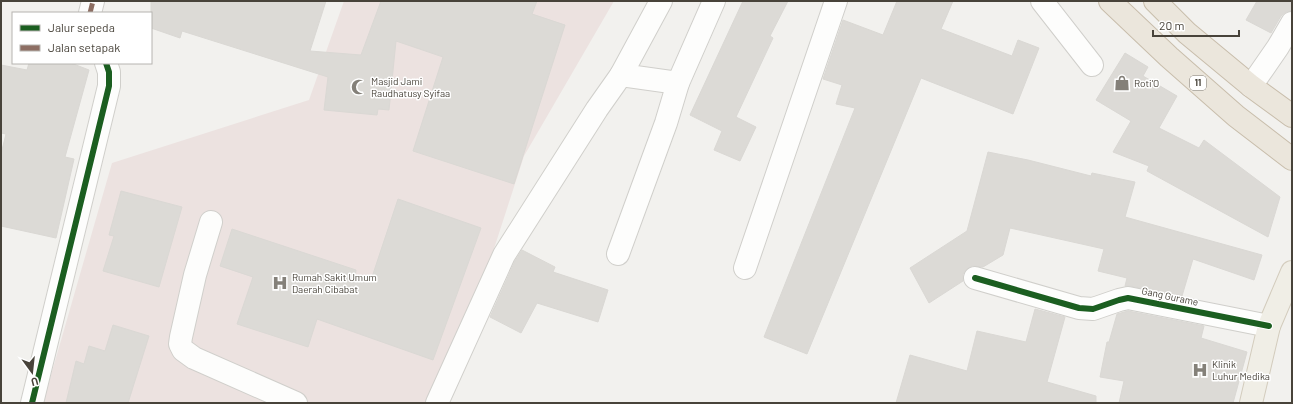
<svg xmlns="http://www.w3.org/2000/svg" width="1293" height="404" font-family="Barlow,sans-serif">
	<style>
		.medical { fill: #ece2e0 }
		.building { fill: #dcdad6; stroke: #dad8d4 }
		.lines { fill: none; stroke-linecap: round; stroke-linejoin: round }
		.minor-casing { stroke: #d0cfcb; stroke-width: 24 }
		.major-casing { stroke: #d3ccbd; stroke-width: 24 }
		.highway-casing { stroke: #c8bdab; stroke-width: 24 }
		.minor { stroke: #fdfdfc; stroke-width: 22 }
		.major { stroke: #f0eee6; stroke-width: 22 }
		.highway { stroke: #ebe6dc; stroke-width: 22 }
		.quiet { stroke: #8d6e63; stroke-width: 5; stroke-dasharray: 10 5; stroke-linecap: butt }
		.cycleway-casing { stroke: #fff; stroke-width: 8 }
		.cycleway { stroke: #1b5e20; stroke-width: 6 }
		.labels { text-anchor: middle; stroke-width: 3; stroke-linejoin: round; paint-order: stroke }
		.shield { fill: #fff; stroke: #7f7b75; stroke-width: 1 }
		.shield-label { font-size: 9px; font-weight: bold; fill: #48433a }
		.poi-label { font-size: 10px; fill: #48433a; stroke: #fff; text-anchor: start }
		.street-label { font-size: 10px; fill: #48433a; stroke: #fff }
	</style>
	<rect width="100%" height="100%" fill="#f2f1ee"/>
	<polygon class="medical" points="344,1 614,1 524,156 444,403 43,403 112,163 309,100"/>
	<g class="building">
		<polygon points="151,1 326,1 310,51 361,55 381,1 537,1 532,14 565,25 514,184 413,151 443,57 396,41 389,110 378,109 377,115 324,110 328,77 182,31 180,38 151,28"/>
		<polygon points="743,1 788,1 770,36 773,38 736,117 756,127 740,161 714,150 722,131 690,115"/>
		<polygon points="897,1 953,1 941,29 1012,56 1018,40 1039,48 1013,114 921,78 807,354 764,337 855,108 836,104 842,85 823,79 843,20 883,35"/>
		<polygon points="1257,1 1292,1 1292,11 1286,12 1281,16 1271,33 1246,20"/>
		<polygon points="1125,53 1148,67 1143,76 1177,96 1159,128 1199,148 1204,140 1280,197 1268,237 1147,171 1149,166 1113,152 1131,121 1096,100"/>
		<polygon points="29,63 71,63 89,70 65,157 74,159 56,238 1,226 1,154 6,134 1,133 1,65 27,70"/>
		<polygon points="988,152 1028,160 1091,176 1092,173 1135,182 1125,217 1262,255 1254,280 1193,259 1182,296 1130,286 1125,286 1127,278 1098,271 1104,249 1010,228 1003,255 983,267 972,266 967,269 963,274 963,281 929,303 910,268 967,231"/>
		<polygon points="121,191 182,207 159,287 103,271 114,236 109,235"/>
		<polygon points="398,199 481,228 433,360 317,319 308,347 237,324 253,277 220,266 232,229 356,270 355,279 370,283"/>
		<polygon points="522,250 555,267 553,272 608,290 598,322 537,303 521,333 490,317 515,261"/>
		<polygon points="1035,309 1065,317 1047,382 1096,396 1096,403 896,403 910,355 967,371 977,331 1026,342"/>
		<polygon points="1128,311 1204,326 1201,338 1247,352 1233,403 1119,403 1124,381 1100,377 1107,342 1109,342 1117,314"/>
		<polygon points="113,325 149,336 128,403 66,403 76,361 84,364 89,346 105,351"/>
	</g>
	<g class="lines">
		<defs>
			<g id="minor">
				<polyline points="1042,1 1092,65"/>
				<polyline points="90,13 93,1"/>
				<polyline points="621,75 678,83"/>
				<polyline points="1251,86 1278,47 1292,23"/>
				<polyline points="211,222 195,275 181,337 180,344 183,350 194,358 296,403"/>
				<polyline points="618,254 666,123 678,83 714,1"/>
				<polyline points="745,268 836,1"/>
				<polyline points="975,278 1079,308 1093,309 1119,300 1128,298 1269,326"/>
				<polyline points="32,403 109,86 109,72 106,63"/>
				<polyline points="437,403 504,255 597,109 621,75 661,1"/>
			</g>
			<polyline id="major" points="1251,403 1269,326 1292,272"/>
			<g id="highway">
				<polyline points="1110,1 1169,57 1236,116 1292,159"/>
				<polyline points="1155,1 1187,33 1251,86 1292,116"/>
			</g>
		</defs>
		<use href="#minor" class="minor-casing"/>
		<use href="#major" class="major-casing"/>
		<use href="#highway" class="highway-casing"/>
		<use href="#minor" class="minor"/>
		<use href="#major" class="major"/>
		<use href="#highway" class="highway"/>
		<polyline class="quiet" points="90,13 93,1"/>
		<defs>
			<g id="cycleway">
				<polyline points="975,278 1079,308 1093,309 1119,300 1128,298 1269,326"/>
				<polyline points="32,403 109,86 109,72 106,63"/>
			</g>
		</defs>
		<use href="#cycleway" class="cycleway-casing"/>
		<use href="#cycleway" class="cycleway"/>
	</g>
	<defs>
		<symbol id="shop-bare" viewBox="-9 -9 18 18"><path d="M-5-2.5h2.3a2.7 3.5 0 0 1 5.4 0H5L5.5 6h-11ZM-1.5-2.5h3a1.5 2.3 0 0 0-3 0Z" fill="#848079" stroke="#fff" stroke-width="2.5" paint-order="stroke"/></symbol>
		<symbol id="mosque-bare" viewBox="-9 -9 18 18"><path d="M3.5-4.9A6 6 0 1 0 3.5 4.9A5 5 0 1 1 3.5-4.9Z" fill="#848079" stroke="#fff" stroke-width="2.5" paint-order="stroke"/></symbol>
		<symbol id="hospital-bare" viewBox="-9 -9 18 18"><path d="M-5-5h3v3.5h4V-5h3V5h-3V1.5h-4V5h-3Z" fill="#848079" stroke="#fff" stroke-width="2.5" paint-order="stroke"/></symbol>
	</defs>
	<g fill-rule="evenodd">
		<use href="#shop-bare" x="1111" y="72" width="22" height="22"/>
		<use href="#mosque-bare" x="348" y="76" width="22" height="22"/>
		<use href="#hospital-bare" x="269" y="272" width="22" height="22"/>
		<use href="#hospital-bare" x="1189" y="359" width="22" height="22"/>
	</g>
	<g class="labels">
		<rect class="shield" x="1190" y="76" width="16" height="14" rx="3"/>
		<g class="shield-label">
			<text x="1198" y="86">11</text>
		</g>
		<g class="poi-label">
			<text x="371" y="85">Masjid Jami<tspan x="371" dy="12">Raudhatusy Syifaa</tspan></text>
			<text x="1134" y="87">Roti'O</text>
			<text x="292" y="281">Rumah Sakit Umum<tspan x="292" dy="12">Daerah Cibabat</tspan></text>
			<text x="1212" y="368">Klinik<tspan x="1212" dy="12">Luhur Medika</tspan></text>
		</g>
		<g class="street-label">
			<text transform="translate(1170 296) rotate(12)" y="4">Gang Gurame</text>
		</g>
	</g>
	<rect width="1293" height="404" fill="none" stroke="#48433a" stroke-width="4"/>
	<rect x="12" y="12" width="140" height="52" fill="#ffffff" stroke="#b6b4b0"/>
	<rect x="20" y="25" width="20" height="6" fill="#1b5e20" stroke="#b6b4b0"/>
	<text x="48" y="32" font-size="12" fill="#48433a">Jalur sepeda</text>
	<rect x="20" y="45" width="20" height="6" fill="#8d6e63" stroke="#b6b4b0"/>
	<text x="48" y="52" font-size="12" fill="#48433a">Jalan setapak</text>
	<g transform="translate(32 372) rotate(165)" stroke="#ffffff" stroke-width="3" paint-order="stroke">
	<path d="M0-3L7 15L0 10L-7 15Z" fill="#48433a"/>
	<text y="-6" font-size="11" font-weight="bold" text-anchor="middle" fill="#48433a">U</text>
	</g>
	<path d="M1153 30v6h86v-6" fill="none" stroke="#48433a" stroke-width="2"/>
	<text x="1159" y="30" font-size="12" fill="#48433a" stroke="#ffffff" stroke-width="3" paint-order="stroke">20 m</text>
</svg>
